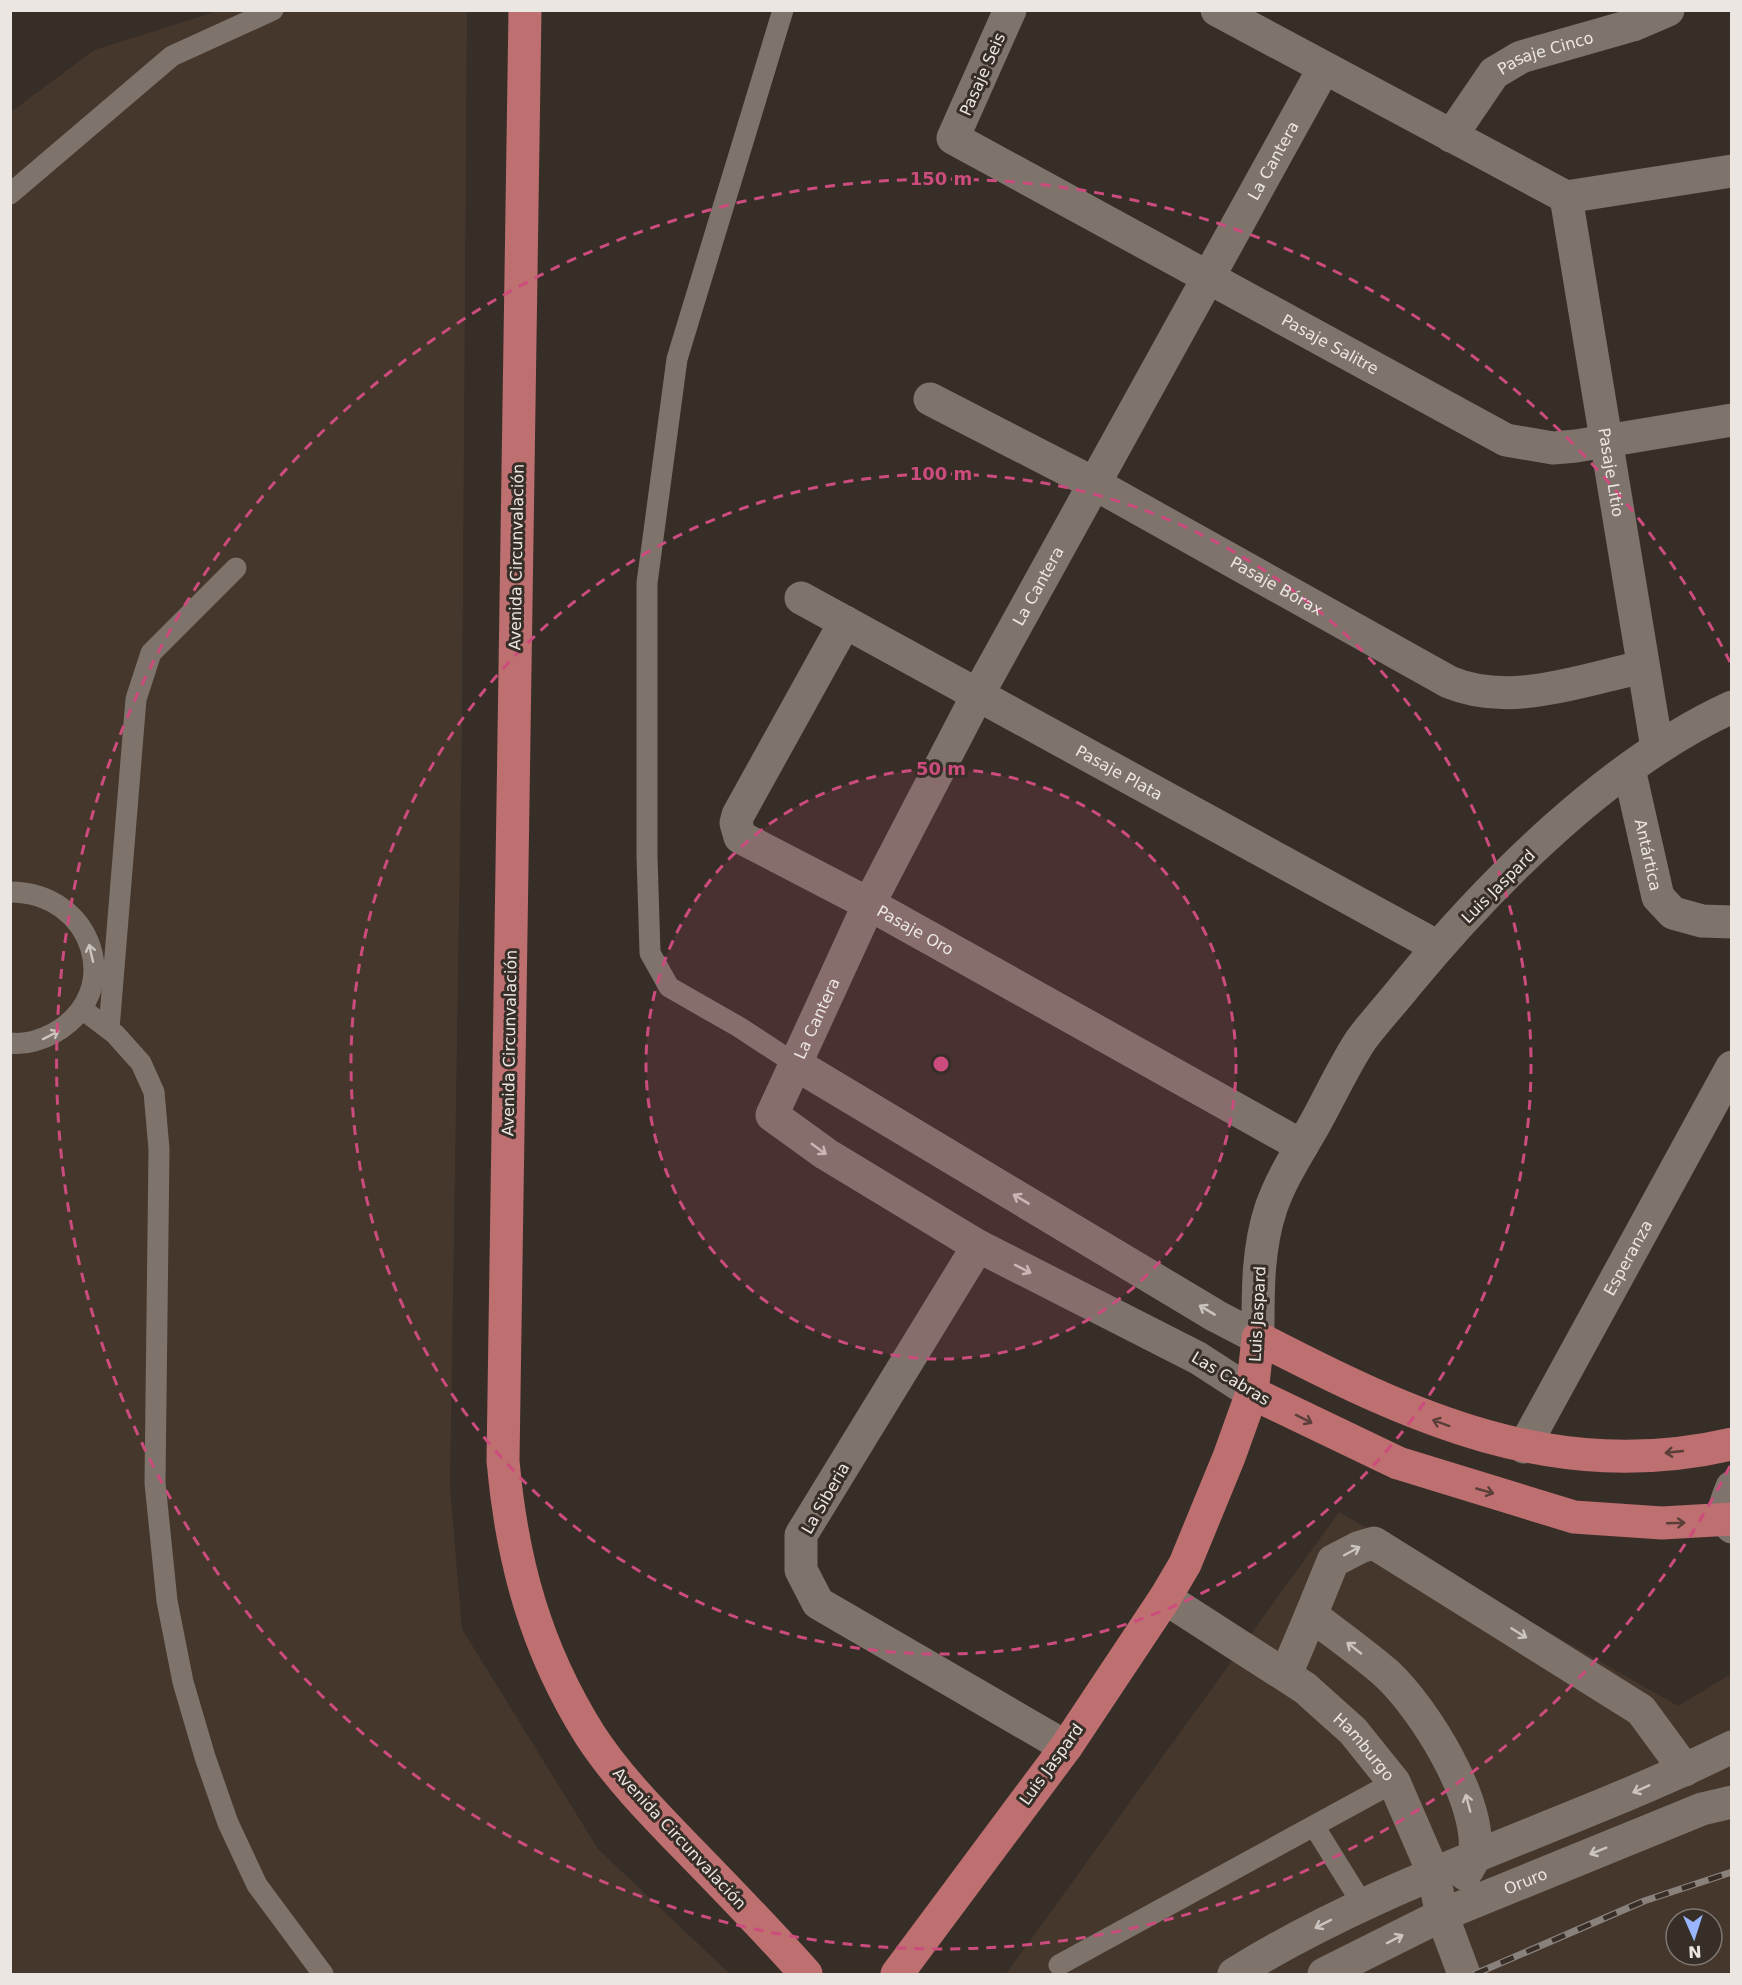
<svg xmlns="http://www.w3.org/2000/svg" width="1742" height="1985" font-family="'DejaVu Sans',sans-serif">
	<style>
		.built { fill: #45372c; fill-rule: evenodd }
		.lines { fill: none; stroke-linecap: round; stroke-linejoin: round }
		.service { stroke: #7e746c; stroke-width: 21 }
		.minor { stroke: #7e746c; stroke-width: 33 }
		.tertiary { stroke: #7e746c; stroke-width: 33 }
		.primary { stroke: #be6f6f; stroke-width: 33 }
		.rail-casing { stroke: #89817c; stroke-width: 7 }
		.rail { stroke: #372e28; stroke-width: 4.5; stroke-dasharray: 14; stroke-linecap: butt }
		.oneway { stroke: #cbc4bf }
		.oneway2 { stroke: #593e3a }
		.ring { fill: none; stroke: #cc4c7d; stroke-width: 3; stroke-dasharray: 10 8 }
		.labels { text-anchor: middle; stroke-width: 6; stroke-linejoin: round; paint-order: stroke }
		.street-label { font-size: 16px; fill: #ece6e2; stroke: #372e28 }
		.centre { fill: #cc4c7d; stroke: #372e28; stroke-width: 3 }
		.ring-label { font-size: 18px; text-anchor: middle; font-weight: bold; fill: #cc4c7d; stroke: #372e28; stroke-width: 6; stroke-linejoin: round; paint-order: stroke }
	</style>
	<rect width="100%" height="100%" fill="#372e28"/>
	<g class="built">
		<polygon points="218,11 467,11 462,723 450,1487 462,1629 598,1849 730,1974 11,1974 11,112 94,50"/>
		<path d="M1339,1512L1678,1706L1731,1674V1974H1006ZM1676,1919H1712V1955H1676Z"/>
	</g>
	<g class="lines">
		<g class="service">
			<polyline points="783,10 677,359 647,583 647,856 650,953 669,987 739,1027 797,1065"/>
			<polyline points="10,194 172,56 273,10"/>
			<path d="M10,892C94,892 126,993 54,1033C41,1040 26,1045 10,1043"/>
			<polyline points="82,1009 115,1034 141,1063 154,1092 159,1149 155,1483 167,1601 183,1682 205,1757 228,1823 257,1885 323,1974"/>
			<polyline points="109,1029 136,699 151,653 236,568"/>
			<polyline points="1314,1826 1363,1905"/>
			<polyline points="1059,1965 1394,1782"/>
		</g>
		<g class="minor">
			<path id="s1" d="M1010,10L953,138L1506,440L1553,448L1576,446L1732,420"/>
			<polyline points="1217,10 1566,197 1732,171"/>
			<path id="s2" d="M1451,136L1494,73L1521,57L1633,25L1668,10"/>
			<path id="s3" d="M1566,197L1657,748"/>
			<path id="s4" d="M930,399L1095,484L1449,682C1511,708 1581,680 1643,667"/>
			<path id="s5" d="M801,598L1438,947"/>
			<path id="s6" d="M845,622L738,815L736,823L740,837L869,904L1302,1146"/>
			<path id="s7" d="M1629,769L1658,897L1673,913L1702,921L1732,922"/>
			<polyline points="797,1065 1216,1316 1258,1338"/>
			<polyline points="978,1246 801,1535 801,1570 818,1603 1066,1747"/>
			<path id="s8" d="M1252,1393L1198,1358L978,1246L826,1154L772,1115L869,904L977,696L1324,68"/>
			<path id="s9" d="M1524,1447L1732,1067"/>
			<path d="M1732,1487C1726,1501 1720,1515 1732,1527"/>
			<path id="s10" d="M1165,1598L1305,1688L1353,1731L1394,1782L1433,1872L1442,1915L1464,1974"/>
			<polyline points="1311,1615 1333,1561 1360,1547 1374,1543 1641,1710 1685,1770"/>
			<path d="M1286,1674L1311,1615C1336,1634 1363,1653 1387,1674C1425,1710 1481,1800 1475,1854C1474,1861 1468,1868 1465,1874"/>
			<path d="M1234,1974C1389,1877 1568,1828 1732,1747"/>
			<path id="s11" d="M1324,1974L1442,1915L1702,1809L1732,1802"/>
		</g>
		<path class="tertiary" d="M1258,1338C1258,1294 1257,1250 1271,1208C1281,1179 1298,1153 1313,1127C1329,1099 1343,1067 1361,1040C1375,1021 1392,1003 1407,984C1491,882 1611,762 1732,707"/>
		<g class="primary">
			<path d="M525,10L503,1461C512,1562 536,1649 590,1735C616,1775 651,1811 684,1845C726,1888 767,1930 806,1974"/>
			<polyline points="1252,1393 1398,1463 1574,1517 1662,1523 1732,1519"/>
			<path d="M897,1974L1066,1747L1165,1598L1185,1564L1229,1457L1252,1393L1258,1338C1411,1417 1554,1485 1732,1444"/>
		</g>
		<defs>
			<polyline id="rail" points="1475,1974 1644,1901 1732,1872"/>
		</defs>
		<use href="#rail" class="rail-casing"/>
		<use href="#rail" class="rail"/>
	</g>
	<defs><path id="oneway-shaft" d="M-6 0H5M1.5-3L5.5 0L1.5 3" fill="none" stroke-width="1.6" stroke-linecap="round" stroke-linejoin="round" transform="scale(1.5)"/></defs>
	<g class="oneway">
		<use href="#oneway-shaft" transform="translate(91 953) rotate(-103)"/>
		<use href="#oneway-shaft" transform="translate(51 1035) rotate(-27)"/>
		<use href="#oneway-shaft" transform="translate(819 1149) rotate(36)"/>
		<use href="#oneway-shaft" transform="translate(1021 1199) rotate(-149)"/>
		<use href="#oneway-shaft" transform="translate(1023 1269) rotate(27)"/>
		<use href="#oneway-shaft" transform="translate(1207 1310) rotate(-149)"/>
		<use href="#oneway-shaft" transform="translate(1352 1551) rotate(-28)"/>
		<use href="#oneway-shaft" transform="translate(1519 1633) rotate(32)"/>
		<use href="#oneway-shaft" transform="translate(1354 1648) rotate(-142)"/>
		<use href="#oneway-shaft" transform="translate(1641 1789) rotate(156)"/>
		<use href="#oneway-shaft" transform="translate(1468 1803) rotate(-105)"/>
		<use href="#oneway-shaft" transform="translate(1598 1851) rotate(158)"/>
		<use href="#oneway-shaft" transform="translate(1323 1924) rotate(153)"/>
		<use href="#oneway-shaft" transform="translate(1395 1939) rotate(-27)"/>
	</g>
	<g class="oneway2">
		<use href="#oneway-shaft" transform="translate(1304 1419) rotate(27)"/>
		<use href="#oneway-shaft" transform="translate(1441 1423) rotate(-160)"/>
		<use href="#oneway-shaft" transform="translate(1674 1452) rotate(174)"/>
		<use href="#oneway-shaft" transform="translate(1485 1491) rotate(16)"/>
		<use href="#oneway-shaft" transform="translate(1676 1523) rotate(-2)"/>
	</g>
	<circle cx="941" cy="1064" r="295" fill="#cc4c7d" fill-opacity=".12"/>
	<g class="ring">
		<circle cx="941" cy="1064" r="295"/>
		<circle cx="941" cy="1064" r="590"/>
		<path d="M1730 1466A885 885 0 1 1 1730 662"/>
	</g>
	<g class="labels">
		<g class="street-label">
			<text dy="6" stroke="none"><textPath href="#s2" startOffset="132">Pasaje Cinco</textPath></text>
			<text transform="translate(982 74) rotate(-66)" y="6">Pasaje Seis</text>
			<text dy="6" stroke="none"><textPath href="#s8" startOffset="1634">La Cantera</textPath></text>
			<text dy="6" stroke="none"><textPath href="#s1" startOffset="570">Pasaje Salitre</textPath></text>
			<text dy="6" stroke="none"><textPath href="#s3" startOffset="279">Pasaje Litio</textPath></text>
			<text transform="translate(516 557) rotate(-89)" y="6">Avenida Circunvalación</text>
			<text dy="6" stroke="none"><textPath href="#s4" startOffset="394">Pasaje Bórax</textPath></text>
			<text dy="6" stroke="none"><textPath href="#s8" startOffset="1148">La Cantera</textPath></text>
			<text dy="6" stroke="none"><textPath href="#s5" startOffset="363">Pasaje Plata</textPath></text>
			<text dy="6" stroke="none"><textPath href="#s7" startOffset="88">Antártica</textPath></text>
			<text transform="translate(1498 886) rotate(-45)" y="6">Luis Jaspard</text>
			<text dy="6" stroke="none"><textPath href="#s6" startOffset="442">Pasaje Oro</textPath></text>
			<text dy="6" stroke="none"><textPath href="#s8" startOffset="662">La Cantera</textPath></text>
			<text transform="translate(509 1043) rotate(-89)" y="6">Avenida Circunvalación</text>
			<text dy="6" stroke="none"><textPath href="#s9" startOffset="216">Esperanza</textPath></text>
			<text transform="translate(1257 1314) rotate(-87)" y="6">Luis Jaspard</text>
			<text transform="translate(1231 1378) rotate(31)" y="6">Las Cabras</text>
			<text transform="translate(825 1498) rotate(-60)" y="6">La Siberia</text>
			<text dy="6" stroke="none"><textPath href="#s10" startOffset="250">Hamburgo</textPath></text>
			<text transform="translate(1051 1764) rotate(-54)" y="6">Luis Jaspard</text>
			<text transform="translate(680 1838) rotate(47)" y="6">Avenida Circunvalación</text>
			<text dy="6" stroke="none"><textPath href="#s11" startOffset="222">Oruro</textPath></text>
		</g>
	</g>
	<circle cx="941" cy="1064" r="9" class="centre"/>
	<g class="ring-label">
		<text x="941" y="185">150 m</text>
		<text x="941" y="480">100 m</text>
		<text x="941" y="775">50 m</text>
	</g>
	<rect width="1742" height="1985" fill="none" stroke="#ece6e2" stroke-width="24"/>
	<g transform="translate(1694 1937) rotate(177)"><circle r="28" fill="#372e28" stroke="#7f7872" stroke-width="1.5"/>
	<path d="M0-4.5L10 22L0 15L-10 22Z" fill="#99b5fd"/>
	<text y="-9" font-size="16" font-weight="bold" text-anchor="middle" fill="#ece6e2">N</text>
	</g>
</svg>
